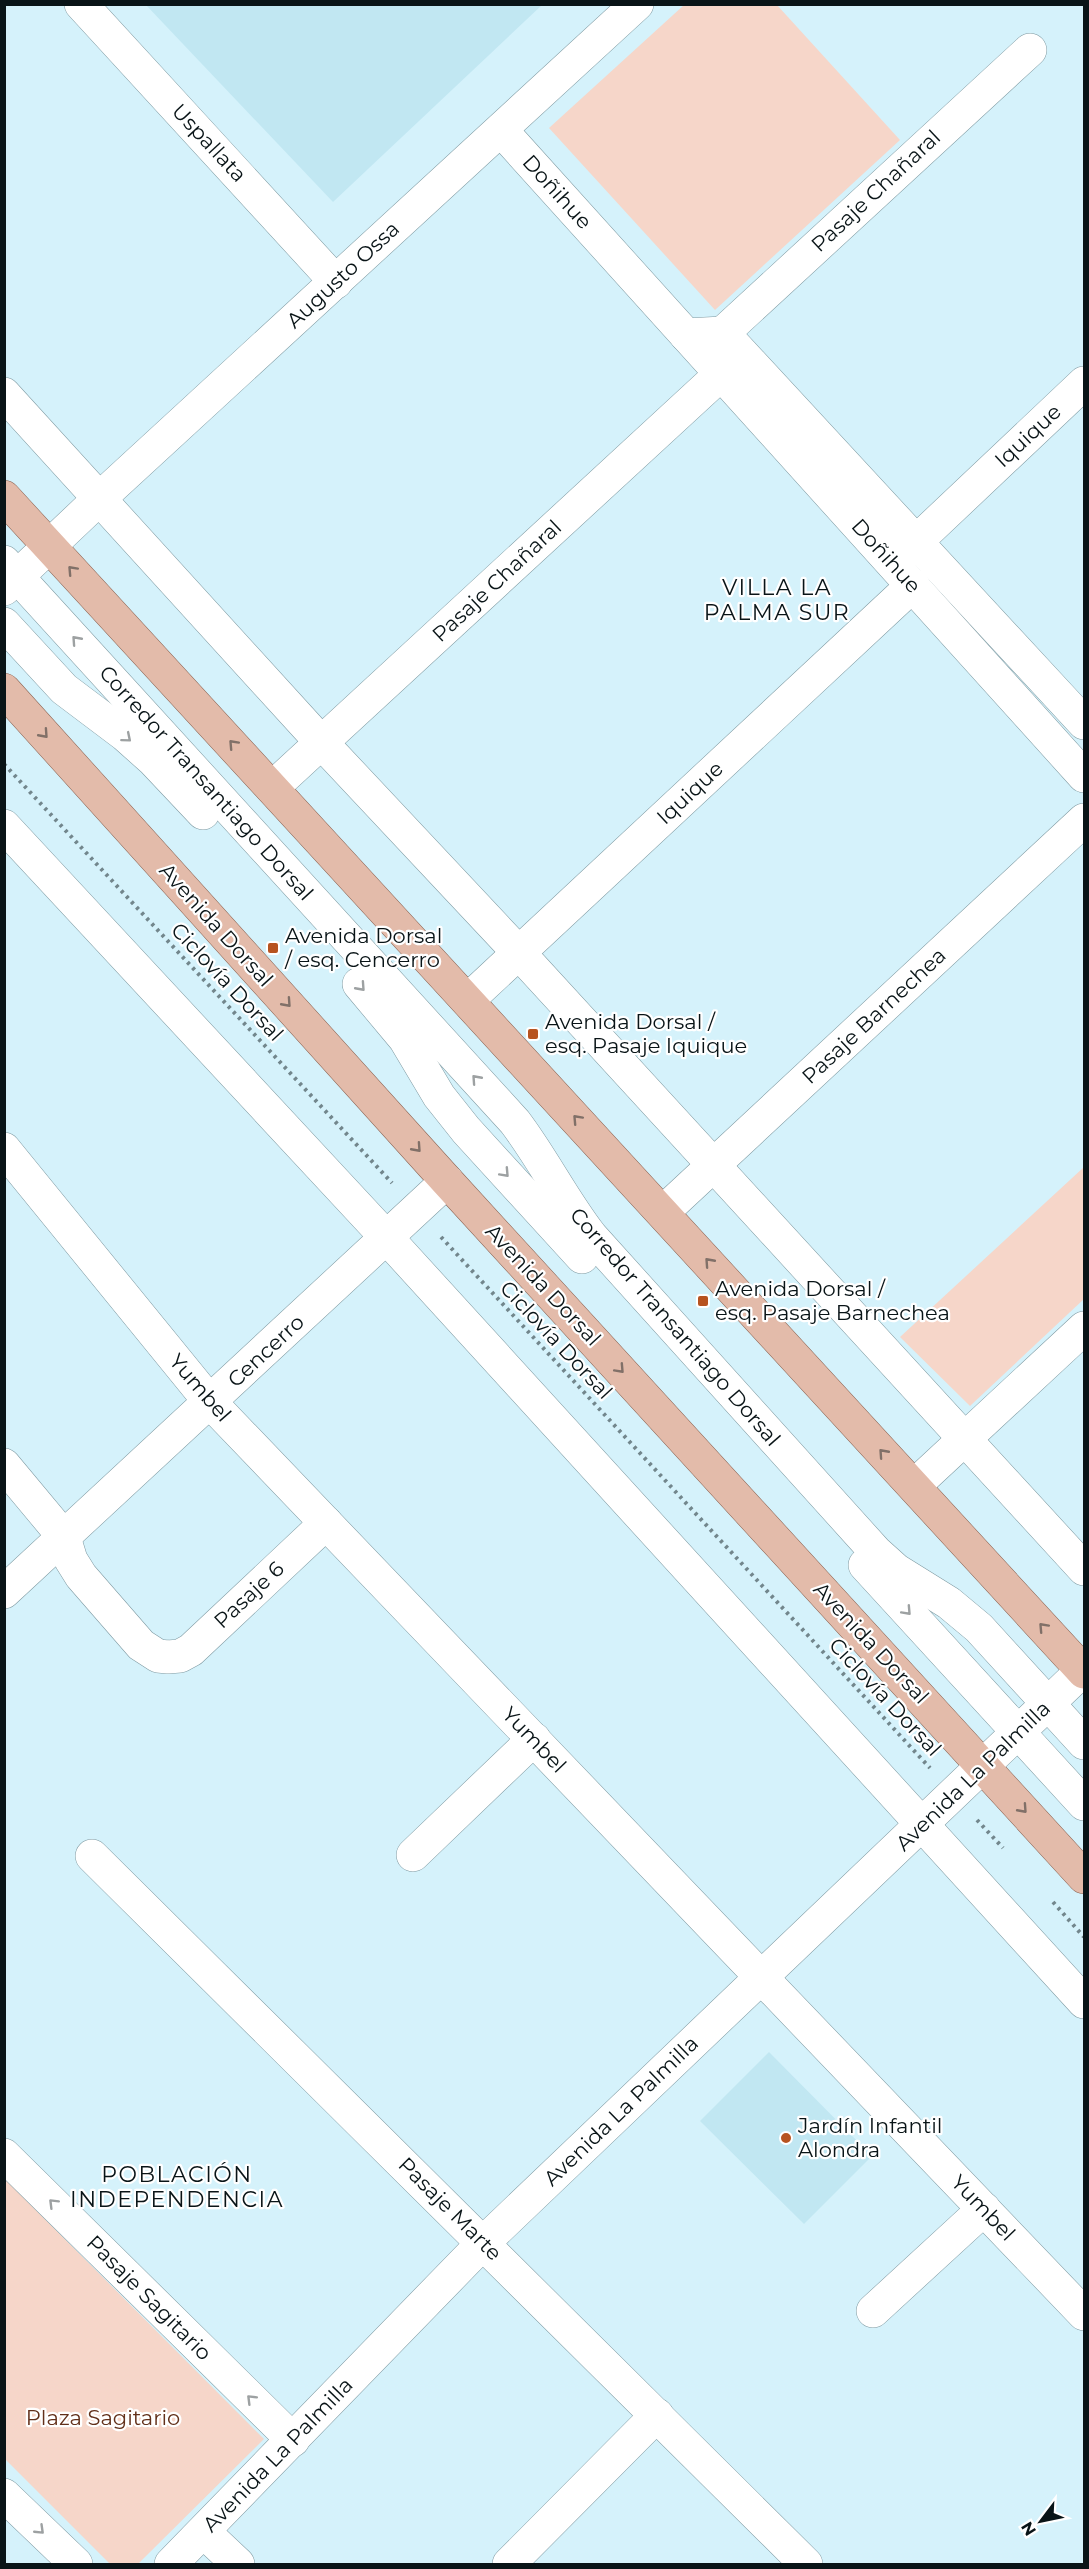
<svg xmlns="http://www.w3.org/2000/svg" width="1089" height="2569" font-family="Montserrat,sans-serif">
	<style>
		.built { fill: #c1e7f2 }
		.green { fill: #f6d6c9 }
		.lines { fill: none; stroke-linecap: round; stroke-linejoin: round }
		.minor-casing { stroke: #7f9aa2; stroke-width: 34 }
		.major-casing { stroke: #8b6352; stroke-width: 34 }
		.path { stroke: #72868c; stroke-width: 4; stroke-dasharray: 3 4.5; stroke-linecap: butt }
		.minor { stroke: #fff; stroke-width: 33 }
		.major { stroke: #e3bbaa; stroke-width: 33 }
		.oneway { stroke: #817068 }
		.oneway2 { stroke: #9da1a2 }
		.poi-dot { fill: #b75320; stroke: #fff; stroke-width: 2 }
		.labels { text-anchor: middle; stroke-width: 4.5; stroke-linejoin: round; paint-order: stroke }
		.street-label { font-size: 21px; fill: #091417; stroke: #fff }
		.poi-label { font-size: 21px; fill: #091417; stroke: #fff; text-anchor: start }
		.park-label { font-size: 21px; fill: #62301a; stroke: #fff }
		.neighbourhood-label { font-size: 22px; letter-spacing: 1.5px; fill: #091417; stroke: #fff }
	</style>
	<rect width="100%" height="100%" fill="#d5f2fb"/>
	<g class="built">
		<polygon points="146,5 542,5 333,202"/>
		<polygon points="769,2052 872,2156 804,2224 700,2121"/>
	</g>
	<g class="green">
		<polygon points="777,5 900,140 715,310 549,128 684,5"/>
		<polygon points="1084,1167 1084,1299 970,1406 900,1337"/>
		<polygon points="5,2179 264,2439 138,2564 110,2564 5,2459"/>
	</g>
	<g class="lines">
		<defs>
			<g id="minor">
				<polyline points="81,4 336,282"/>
				<polyline points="501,130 1084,776"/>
				<polyline points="723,333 1030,50"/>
				<polyline points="686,335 723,333 1084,723"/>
				<polyline points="4,394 321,742 519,953 1084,1569"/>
				<polyline points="901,556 1084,383"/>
				<path d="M4,562L515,1122C543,1159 563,1200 591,1236L876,1552L896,1570L949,1603L979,1628L1084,1743"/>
				<polyline points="4,589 100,498 637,4"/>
				<polyline points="4,624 64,689 125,735 153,760 203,813"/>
				<polyline points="272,788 721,374"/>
				<polyline points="4,826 387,1238 1084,2002"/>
				<polyline points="359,984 405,1039 439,1096 466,1130 582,1257"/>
				<polyline points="468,1000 913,585"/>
				<polyline points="4,1149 210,1402 1084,2314"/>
				<polyline points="663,1212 1084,820"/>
				<polyline points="4,1465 64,1537 71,1560 81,1576 141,1645 158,1656 168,1657 180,1656 191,1650 326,1523"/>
				<polyline points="914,1486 1084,1328"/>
				<polyline points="865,1565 1084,1804"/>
				<polyline points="4,1592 447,1181"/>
				<polyline points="413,1855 534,1739"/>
				<polyline points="92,1856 806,2564"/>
				<polyline points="4,2155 293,2440"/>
				<polyline points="873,2311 984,2209"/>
				<polyline points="4,2495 76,2564"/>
				<polyline points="204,2532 238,2564"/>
				<polyline points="171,2564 484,2242 1083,1670"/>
				<polyline points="509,2564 657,2415"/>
			</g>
			<g id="major">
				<polyline points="4,497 1084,1672"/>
				<polyline points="4,690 447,1181 1084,1877"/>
			</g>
		</defs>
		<use href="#minor" class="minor-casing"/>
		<use href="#major" class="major-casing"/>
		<g class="path">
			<polyline points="4,764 392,1183"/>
			<polyline points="441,1237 930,1768"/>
			<polyline points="977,1820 1003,1848"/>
			<polyline points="1053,1902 1084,1937"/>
		</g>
		<use href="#minor" class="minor"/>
		<use href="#major" class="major"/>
	</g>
	<defs><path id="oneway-chevron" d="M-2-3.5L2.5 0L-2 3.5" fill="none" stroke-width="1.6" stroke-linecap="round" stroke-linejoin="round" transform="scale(1.5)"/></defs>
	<g class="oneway">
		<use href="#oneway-chevron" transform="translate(72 570) rotate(-133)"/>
		<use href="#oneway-chevron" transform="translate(44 734) rotate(48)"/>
		<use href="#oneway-chevron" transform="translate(233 744) rotate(-133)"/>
		<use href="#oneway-chevron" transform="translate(287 1003) rotate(48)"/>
		<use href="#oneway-chevron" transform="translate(577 1119) rotate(-133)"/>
		<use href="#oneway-chevron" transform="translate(417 1148) rotate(48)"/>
		<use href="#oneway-chevron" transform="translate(709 1262) rotate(-132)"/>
		<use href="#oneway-chevron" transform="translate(620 1369) rotate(47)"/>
		<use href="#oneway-chevron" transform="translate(883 1453) rotate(-132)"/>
		<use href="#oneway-chevron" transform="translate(1043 1627) rotate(-133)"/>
		<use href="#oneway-chevron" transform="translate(1023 1809) rotate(48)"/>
	</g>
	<g class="oneway2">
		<use href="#oneway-chevron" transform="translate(76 640) rotate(-132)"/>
		<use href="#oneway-chevron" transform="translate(127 738) rotate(40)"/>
		<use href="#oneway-chevron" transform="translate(361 987) rotate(48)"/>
		<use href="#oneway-chevron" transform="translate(476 1079) rotate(-132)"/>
		<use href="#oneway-chevron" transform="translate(505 1173) rotate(47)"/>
		<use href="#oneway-chevron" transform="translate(907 1611) rotate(47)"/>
		<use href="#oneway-chevron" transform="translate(53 2203) rotate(-135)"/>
		<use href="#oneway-chevron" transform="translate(251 2399) rotate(-135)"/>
		<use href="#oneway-chevron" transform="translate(40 2530) rotate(44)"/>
	</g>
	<g class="poi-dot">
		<rect x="267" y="942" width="12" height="12" rx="3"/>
		<rect x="527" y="1028" width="12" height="12" rx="3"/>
		<rect x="697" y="1295" width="12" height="12" rx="3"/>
		<circle cx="786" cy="2138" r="6"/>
	</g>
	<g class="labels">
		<g class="street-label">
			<text transform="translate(209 143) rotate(47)" y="7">Uspallata</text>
			<text transform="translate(876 191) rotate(-43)" y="7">Pasaje Chañaral</text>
			<text transform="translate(557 192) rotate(48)" y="7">Doñihue</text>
			<text transform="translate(343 275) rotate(-43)" y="7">Augusto Ossa</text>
			<text transform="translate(1028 436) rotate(-43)" y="7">Iquique</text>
			<text transform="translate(886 556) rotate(48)" y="7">Doñihue</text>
			<text transform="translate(497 581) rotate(-43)" y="7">Pasaje Chañaral</text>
			<text transform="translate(206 783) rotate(48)" y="7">Corredor Transantiago Dorsal</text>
			<text transform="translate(690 793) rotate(-43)" y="7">Iquique</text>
			<text transform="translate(216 925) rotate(48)" y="7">Avenida Dorsal</text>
			<text transform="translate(227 982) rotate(47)" y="7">Ciclovía Dorsal</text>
			<text transform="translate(874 1016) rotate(-43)" y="7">Pasaje Barnechea</text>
			<text transform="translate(543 1285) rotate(47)" y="7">Avenida Dorsal</text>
			<text transform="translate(675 1327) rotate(49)" y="7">Corredor Transantiago Dorsal</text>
			<text transform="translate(556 1340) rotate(47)" y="7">Ciclovía Dorsal</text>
			<text transform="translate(266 1351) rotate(-43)" y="7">Cencerro</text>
			<text transform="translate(200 1388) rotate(49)" y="7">Yumbel</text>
			<text transform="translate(249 1595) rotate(-43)" y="7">Pasaje 6</text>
			<text transform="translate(871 1643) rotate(47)" y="7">Avenida Dorsal</text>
			<text transform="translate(885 1697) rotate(47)" y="7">Ciclovía Dorsal</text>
			<text transform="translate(534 1740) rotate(46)" y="7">Yumbel</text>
			<text transform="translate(973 1776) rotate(-44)" y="7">Avenida La Palmilla</text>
			<text transform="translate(621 2111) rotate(-44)" y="7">Avenida La Palmilla</text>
			<text transform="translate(983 2208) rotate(46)" y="7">Yumbel</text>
			<text transform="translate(450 2209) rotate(45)" y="7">Pasaje Marte</text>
			<text transform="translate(149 2298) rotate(45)" y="7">Pasaje Sagitario</text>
			<text transform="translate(278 2455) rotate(-46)" y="7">Avenida La Palmilla</text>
		</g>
		<g class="poi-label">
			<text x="285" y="943">Avenida Dorsal<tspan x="285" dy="24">/ esq. Cencerro</tspan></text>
			<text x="545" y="1029">Avenida Dorsal /<tspan x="545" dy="24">esq. Pasaje Iquique</tspan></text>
			<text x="715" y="1296">Avenida Dorsal /<tspan x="715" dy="24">esq. Pasaje Barnechea</tspan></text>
			<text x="798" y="2133">Jardín Infantil<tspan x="798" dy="24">Alondra</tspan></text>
		</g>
		<g class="park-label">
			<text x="103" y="2425">Plaza Sagitario</text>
		</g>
		<g class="neighbourhood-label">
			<text x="777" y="595">VILLA LA<tspan x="777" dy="25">PALMA SUR</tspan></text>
			<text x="177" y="2182">POBLACIÓN<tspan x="177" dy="25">INDEPENDENCIA</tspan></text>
		</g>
	</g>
	<rect width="1089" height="2569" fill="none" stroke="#091417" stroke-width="12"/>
	<g transform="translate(1041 2521) rotate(238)" stroke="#ffffff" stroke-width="4.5" paint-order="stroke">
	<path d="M0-4.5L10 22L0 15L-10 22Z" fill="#091417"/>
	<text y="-9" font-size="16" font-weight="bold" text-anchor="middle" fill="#091417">N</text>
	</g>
</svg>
